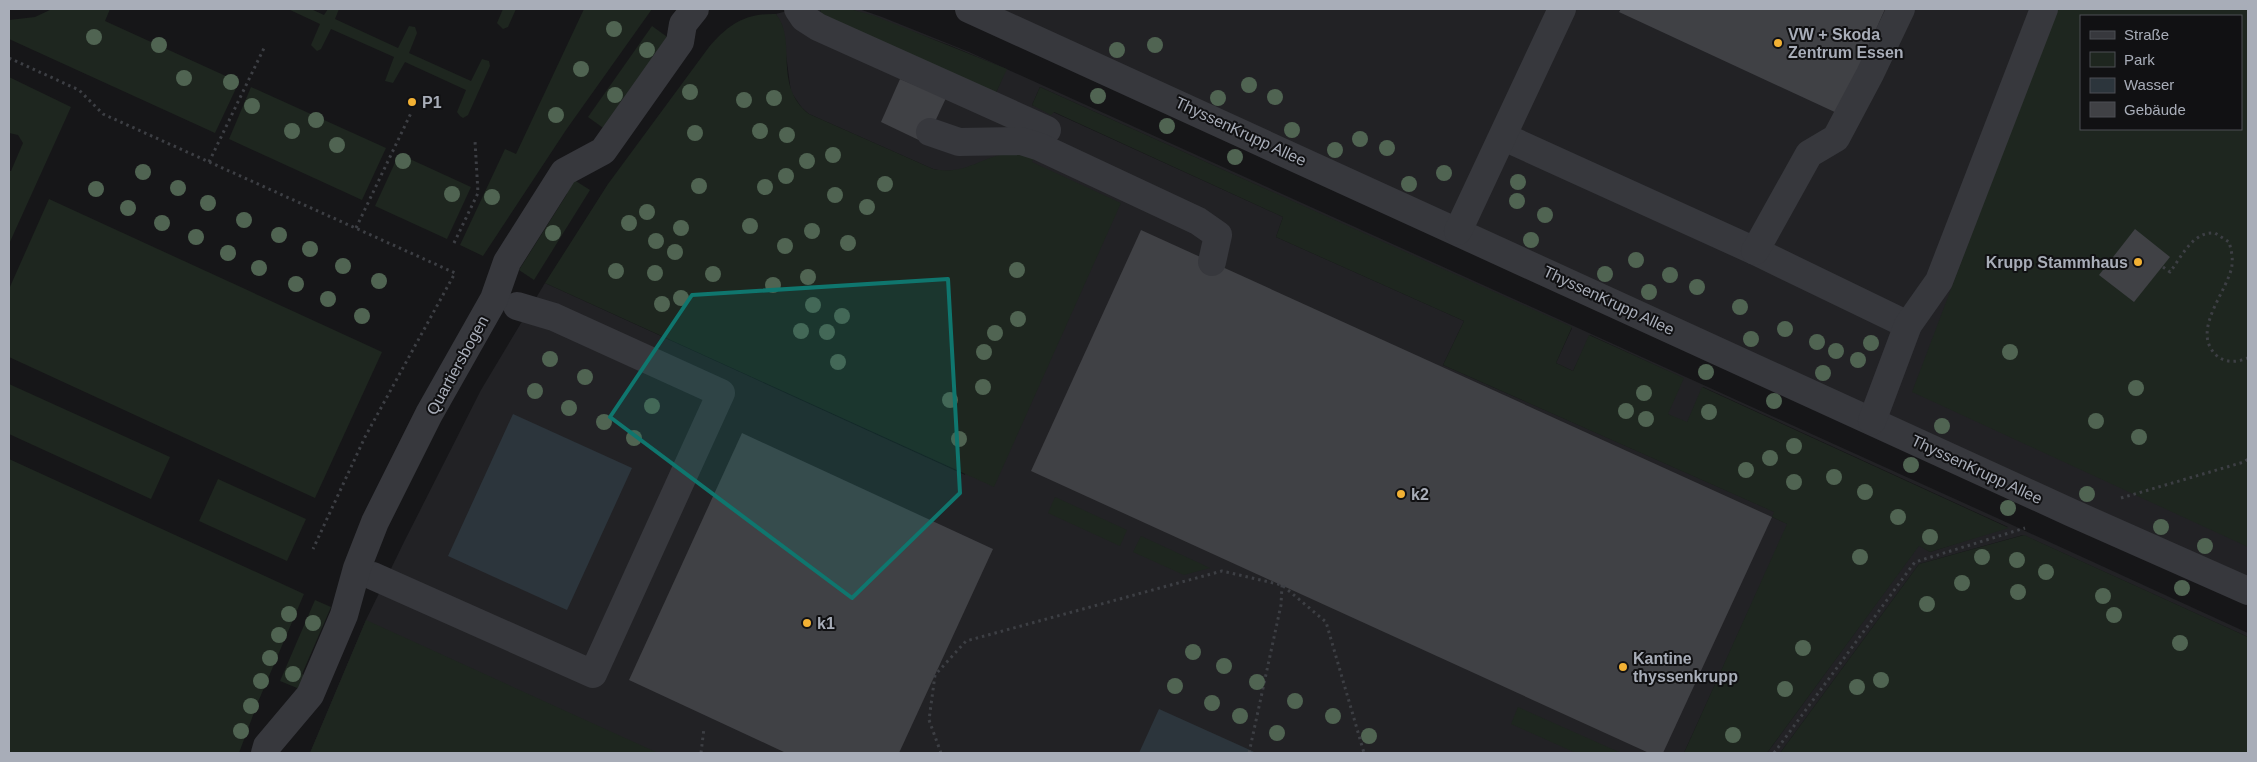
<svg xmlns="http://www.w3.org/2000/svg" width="2257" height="762" font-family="Helvetica,sans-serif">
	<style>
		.built { fill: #222225; fill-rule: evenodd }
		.green { fill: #1e261f; fill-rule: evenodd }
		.water { fill: #2c353c }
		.building { fill: #404145 }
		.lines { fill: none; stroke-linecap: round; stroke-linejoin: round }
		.path { stroke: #3d3f44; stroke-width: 3; stroke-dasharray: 2.5 4; stroke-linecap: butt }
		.minor { stroke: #37383d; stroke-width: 28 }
		.tree { fill: #506452 }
		.marked { fill: #0f766e; fill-opacity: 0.2; stroke: #0f766e; stroke-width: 4; stroke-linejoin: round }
		.poi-dot { fill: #f2b134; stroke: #111113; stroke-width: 2 }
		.labels { text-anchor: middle; stroke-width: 4; stroke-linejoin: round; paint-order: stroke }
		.poi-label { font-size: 16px; font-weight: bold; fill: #a8adb8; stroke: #111113; text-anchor: start }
		.street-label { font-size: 16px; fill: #a8adb8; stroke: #111113 }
	</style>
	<rect width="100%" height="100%" fill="#161618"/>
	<g class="built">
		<polygon points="794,9 820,9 821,13 995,95 1006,69 949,45 850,9 859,9 882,17 969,52 1997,518 2248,633 2248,637 2023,535 1919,564 1780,753 1767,753 1919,545 1930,552 2008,527 1703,387 1687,423 1667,414 1683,378 1590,335 1573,371 1556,363 1572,328 1040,87 1032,105 1053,112 1283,217 1276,237 1464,321 1443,365 1775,512 1772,517 1788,524 1684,753 310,753 366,620 404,542 481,390 545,283 965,475 1003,154 960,170 943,171 933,169 809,114 802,108 791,92 782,25 776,14"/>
		<path d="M976,9H2248V588ZM2081,16H2241V129H2081Z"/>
	</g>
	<g class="green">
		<polygon points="52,9 110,9 105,21 239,82 215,133 9,39 9,20 35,17"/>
		<polygon points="288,9 311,9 324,15 328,9 339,9 335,19 398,48 409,26 415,27 417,33 409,53 471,81 482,59 489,61 490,66 468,115 463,118 460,116 457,112 466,90 405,62 393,83 385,81 394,57 331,29 321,49 317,51 311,45 320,24"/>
		<polygon points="503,9 516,9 508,27 503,29 497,23"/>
		<polygon points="584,9 652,9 566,130 483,256 460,245 505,149 516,154"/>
		<polygon points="820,9 850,9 875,16 1007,69 995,95 840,25 821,13"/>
		<path d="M2057,9H2248V547L1912,392ZM2081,16H2241V129H2081Z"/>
		<path d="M776,14C798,42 772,84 809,114L933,169C967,176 982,155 1012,153C1019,152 1027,156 1034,158L1032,162L1121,203L994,487L545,283L608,184L709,47C728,25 745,13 776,14Z"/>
		<polygon points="652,26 670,39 606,130 588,117"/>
		<polygon points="9,77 71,107 9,244 9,171 11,171 23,143 18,135 9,133"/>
		<polygon points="251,87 386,148 362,200 229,139"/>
		<polygon points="1040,87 1572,327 1556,363 1573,371 1589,335 1684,378 1668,414 1687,422 1702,387 2009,528 1930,552 1919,546 1767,753 1684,753 1787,524 1772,517 1774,512 1443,365 1464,321 1276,237 1283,217 1054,112 1051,115 1032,105"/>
		<polygon points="399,154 471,187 447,239 375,206"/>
		<polygon points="571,178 590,190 534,280 519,270 567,194 562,190"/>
		<polygon points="49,199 382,352 315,498 9,357 9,289"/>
		<polygon points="9,384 170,457 151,499 9,434"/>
		<polygon points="9,459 304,594 258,702 239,753 9,753"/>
		<polygon points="218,479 306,519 287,561 199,521"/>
		<polygon points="1055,497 1127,530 1120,546 1048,513"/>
		<polygon points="2024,535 2248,637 2248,753 1780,753 1919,564"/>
		<polygon points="1141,536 1210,568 1184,575 1133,552"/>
		<polygon points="315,600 331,607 302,674 307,677 302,690 280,681"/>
		<polygon points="366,620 658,753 310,753"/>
		<polygon points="1518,707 1621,753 1576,753 1511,724"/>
	</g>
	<g class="water">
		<polygon points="513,414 632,468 567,610 448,556"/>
		<polygon points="1159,709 1250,750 1256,753 1139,753"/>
	</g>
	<g class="building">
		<polygon points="1621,9 1885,9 1839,114 1619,12"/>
		<polygon points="900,79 946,98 925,143 881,122"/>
		<polygon points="2135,229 2170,257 2134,302 2099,275"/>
		<polygon points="1141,230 1772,517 1663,753 1649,753 1031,471"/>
		<polygon points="742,433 993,549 899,753 786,753 629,680"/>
	</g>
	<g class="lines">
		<g class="path">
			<polyline points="9,58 79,90 103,114 455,273 365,437 313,549"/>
			<polyline points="209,162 265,46"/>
			<polyline points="356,228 411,113"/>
			<polyline points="454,243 478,193 475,141"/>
			<path d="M2163,267L2170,272C2182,256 2193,231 2215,233L2229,242C2231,249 2233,257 2232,265C2229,290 2190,330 2216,355C2226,364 2237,362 2248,358"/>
			<polyline points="2121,498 2244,462 2248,459"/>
			<polyline points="701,753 704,728"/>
			<polyline points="941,753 929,720 935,675 966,641 1222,571 1282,585 1326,622 1364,753"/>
			<polyline points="1249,753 1281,605 1282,585"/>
			<polyline points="1774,753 1915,562 2025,528"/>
		</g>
		<g class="minor">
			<polyline points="798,9 804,18 818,27 1047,130"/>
			<polyline points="969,9 2072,513 2248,591"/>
			<polyline points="930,132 959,142 1021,141 1040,147 1198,221 1218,235 1212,262"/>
			<polyline points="1504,137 1755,251 1908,325"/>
			<polyline points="1458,231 1562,9"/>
			<polyline points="1755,251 1809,154 1836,138 1870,74 1901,9"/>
			<polyline points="1872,421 1908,325 1939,281 2044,9"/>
			<polyline points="373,576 593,674 721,393 554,317 517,306"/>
			<polyline points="265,753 267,746 310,695 344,615 357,568 375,522 429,414 494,299 507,262 564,172 603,151 680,42 683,24 695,9"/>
		</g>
	</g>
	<g class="tree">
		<circle cx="614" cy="29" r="8"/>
		<circle cx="94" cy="37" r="8"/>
		<circle cx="159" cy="45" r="8"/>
		<circle cx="1155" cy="45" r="8"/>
		<circle cx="647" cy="50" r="8"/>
		<circle cx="1117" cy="50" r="8"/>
		<circle cx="581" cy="69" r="8"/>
		<circle cx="184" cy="78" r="8"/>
		<circle cx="231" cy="82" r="8"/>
		<circle cx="1249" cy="85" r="8"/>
		<circle cx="690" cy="92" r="8"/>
		<circle cx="615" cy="95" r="8"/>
		<circle cx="1098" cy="96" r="8"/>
		<circle cx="1275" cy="97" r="8"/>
		<circle cx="774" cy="98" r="8"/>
		<circle cx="1218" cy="98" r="8"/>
		<circle cx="744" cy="100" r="8"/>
		<circle cx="252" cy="106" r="8"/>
		<circle cx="556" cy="115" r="8"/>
		<circle cx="316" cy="120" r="8"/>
		<circle cx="1167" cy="126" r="8"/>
		<circle cx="1292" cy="130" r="8"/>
		<circle cx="292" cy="131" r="8"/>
		<circle cx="760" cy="131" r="8"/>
		<circle cx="695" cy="133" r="8"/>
		<circle cx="787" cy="135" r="8"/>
		<circle cx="1360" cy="139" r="8"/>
		<circle cx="337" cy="145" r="8"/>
		<circle cx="1387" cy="148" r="8"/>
		<circle cx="1335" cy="150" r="8"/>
		<circle cx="833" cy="155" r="8"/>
		<circle cx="1235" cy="157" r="8"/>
		<circle cx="403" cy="161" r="8"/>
		<circle cx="807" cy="161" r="8"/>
		<circle cx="143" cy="172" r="8"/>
		<circle cx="1444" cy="173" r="8"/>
		<circle cx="786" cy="176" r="8"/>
		<circle cx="1518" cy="182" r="8"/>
		<circle cx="885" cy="184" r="8"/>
		<circle cx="1409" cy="184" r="8"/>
		<circle cx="699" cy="186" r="8"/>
		<circle cx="765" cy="187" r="8"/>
		<circle cx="178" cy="188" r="8"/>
		<circle cx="96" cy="189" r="8"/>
		<circle cx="452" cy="194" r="8"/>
		<circle cx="835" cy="195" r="8"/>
		<circle cx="492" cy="197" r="8"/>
		<circle cx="1517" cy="201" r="8"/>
		<circle cx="208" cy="203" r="8"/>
		<circle cx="867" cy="207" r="8"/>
		<circle cx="128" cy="208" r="8"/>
		<circle cx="647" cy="212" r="8"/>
		<circle cx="1545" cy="215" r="8"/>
		<circle cx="244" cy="220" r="8"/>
		<circle cx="162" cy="223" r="8"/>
		<circle cx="629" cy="223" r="8"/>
		<circle cx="750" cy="226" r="8"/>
		<circle cx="681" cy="228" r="8"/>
		<circle cx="812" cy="231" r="8"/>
		<circle cx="553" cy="233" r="8"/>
		<circle cx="279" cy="235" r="8"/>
		<circle cx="196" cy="237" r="8"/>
		<circle cx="1531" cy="240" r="8"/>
		<circle cx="656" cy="241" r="8"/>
		<circle cx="848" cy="243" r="8"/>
		<circle cx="785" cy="246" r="8"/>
		<circle cx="310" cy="249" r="8"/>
		<circle cx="675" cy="252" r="8"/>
		<circle cx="228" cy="253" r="8"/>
		<circle cx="1636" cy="260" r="8"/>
		<circle cx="343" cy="266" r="8"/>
		<circle cx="259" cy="268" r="8"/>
		<circle cx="1017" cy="270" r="8"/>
		<circle cx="616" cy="271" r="8"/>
		<circle cx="655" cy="273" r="8"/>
		<circle cx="713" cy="274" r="8"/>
		<circle cx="1605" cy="274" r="8"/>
		<circle cx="1670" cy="275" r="8"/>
		<circle cx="808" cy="277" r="8"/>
		<circle cx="379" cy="281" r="8"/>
		<circle cx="296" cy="284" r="8"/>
		<circle cx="773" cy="285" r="8"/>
		<circle cx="1697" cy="287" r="8"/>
		<circle cx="1649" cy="292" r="8"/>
		<circle cx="681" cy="298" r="8"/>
		<circle cx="328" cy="299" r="8"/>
		<circle cx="662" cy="304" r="8"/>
		<circle cx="813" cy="305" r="8"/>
		<circle cx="1740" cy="307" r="8"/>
		<circle cx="362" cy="316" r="8"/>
		<circle cx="842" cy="316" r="8"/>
		<circle cx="1018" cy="319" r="8"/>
		<circle cx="1785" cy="329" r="8"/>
		<circle cx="801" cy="331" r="8"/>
		<circle cx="827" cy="332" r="8"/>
		<circle cx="995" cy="333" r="8"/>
		<circle cx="1751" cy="339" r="8"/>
		<circle cx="1817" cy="342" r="8"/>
		<circle cx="1871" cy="343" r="8"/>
		<circle cx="1836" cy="351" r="8"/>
		<circle cx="984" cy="352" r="8"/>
		<circle cx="2010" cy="352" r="8"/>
		<circle cx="550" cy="359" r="8"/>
		<circle cx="1858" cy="360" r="8"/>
		<circle cx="838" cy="362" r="8"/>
		<circle cx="1706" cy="372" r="8"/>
		<circle cx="1823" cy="373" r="8"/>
		<circle cx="585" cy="377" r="8"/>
		<circle cx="983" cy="387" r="8"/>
		<circle cx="2136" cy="388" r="8"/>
		<circle cx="535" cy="391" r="8"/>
		<circle cx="1644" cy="393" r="8"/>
		<circle cx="950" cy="400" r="8"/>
		<circle cx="1774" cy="401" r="8"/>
		<circle cx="652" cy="406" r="8"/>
		<circle cx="569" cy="408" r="8"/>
		<circle cx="1626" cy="411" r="8"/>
		<circle cx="1709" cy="412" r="8"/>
		<circle cx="1646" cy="419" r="8"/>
		<circle cx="2096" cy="421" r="8"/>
		<circle cx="604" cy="422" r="8"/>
		<circle cx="1942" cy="426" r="8"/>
		<circle cx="2139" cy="437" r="8"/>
		<circle cx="634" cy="438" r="8"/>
		<circle cx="959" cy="439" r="8"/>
		<circle cx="1794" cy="446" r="8"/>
		<circle cx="1770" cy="458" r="8"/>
		<circle cx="1911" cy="465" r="8"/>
		<circle cx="1746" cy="470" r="8"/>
		<circle cx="1834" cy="477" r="8"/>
		<circle cx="1794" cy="482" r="8"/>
		<circle cx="1865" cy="492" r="8"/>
		<circle cx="2087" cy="494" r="8"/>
		<circle cx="2008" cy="508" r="8"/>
		<circle cx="1898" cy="517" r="8"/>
		<circle cx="2161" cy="527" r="8"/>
		<circle cx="1930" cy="537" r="8"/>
		<circle cx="2205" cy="546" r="8"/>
		<circle cx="1860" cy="557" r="8"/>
		<circle cx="1982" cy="557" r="8"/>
		<circle cx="2017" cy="560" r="8"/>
		<circle cx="2046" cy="572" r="8"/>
		<circle cx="1962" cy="583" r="8"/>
		<circle cx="2182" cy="588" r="8"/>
		<circle cx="2018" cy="592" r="8"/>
		<circle cx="2103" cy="596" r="8"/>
		<circle cx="1927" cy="604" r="8"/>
		<circle cx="289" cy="614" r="8"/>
		<circle cx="2114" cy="615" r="8"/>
		<circle cx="313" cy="623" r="8"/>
		<circle cx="279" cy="635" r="8"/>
		<circle cx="2180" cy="643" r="8"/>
		<circle cx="1803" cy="648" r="8"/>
		<circle cx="1193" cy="652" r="8"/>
		<circle cx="270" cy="658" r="8"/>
		<circle cx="1224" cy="666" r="8"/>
		<circle cx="293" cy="674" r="8"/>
		<circle cx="1881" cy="680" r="8"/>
		<circle cx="261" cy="681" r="8"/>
		<circle cx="1257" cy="682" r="8"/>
		<circle cx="1175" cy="686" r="8"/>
		<circle cx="1857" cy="687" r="8"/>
		<circle cx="1785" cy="689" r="8"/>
		<circle cx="1295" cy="701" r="8"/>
		<circle cx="1212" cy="703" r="8"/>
		<circle cx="251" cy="706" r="8"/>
		<circle cx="1240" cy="716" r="8"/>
		<circle cx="1333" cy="716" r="8"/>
		<circle cx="241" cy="731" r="8"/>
		<circle cx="1277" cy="733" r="8"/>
		<circle cx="1733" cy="735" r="8"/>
		<circle cx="1369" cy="736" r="8"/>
	</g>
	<path class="marked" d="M948,279L960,493L852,598L610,417L692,295Z"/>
	<g class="poi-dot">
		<circle cx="1778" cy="43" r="5"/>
		<circle cx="412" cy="102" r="5"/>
		<circle cx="2138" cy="262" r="5"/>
		<circle cx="1401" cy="494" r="5"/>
		<circle cx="807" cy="623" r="5"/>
		<circle cx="1623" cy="667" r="5"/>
	</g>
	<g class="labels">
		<g class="poi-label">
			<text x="1788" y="40">VW + Skoda<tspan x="1788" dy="18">Zentrum Essen</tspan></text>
			<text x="422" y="108">P1</text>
			<text x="2128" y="268" text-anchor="end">Krupp Stammhaus</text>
			<text x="1411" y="500">k2</text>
			<text x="817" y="629">k1</text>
			<text x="1633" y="664">Kantine<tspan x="1633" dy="18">thyssenkrupp</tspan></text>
		</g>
		<g class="street-label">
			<text transform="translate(1241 131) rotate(25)" y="6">ThyssenKrupp Allee</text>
			<text transform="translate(1609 300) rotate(25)" y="6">ThyssenKrupp Allee</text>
			<text transform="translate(457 365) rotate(-61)" y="6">Quartiersbogen</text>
			<text transform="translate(1977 469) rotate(25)" y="6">ThyssenKrupp Allee</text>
		</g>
	</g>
	<rect width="2257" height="762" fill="none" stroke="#a8adb8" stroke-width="20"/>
	<rect x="2080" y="15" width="162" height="115" fill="#111113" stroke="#4d4f55"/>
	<rect x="2090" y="31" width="25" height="8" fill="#37383d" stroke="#4d4f55"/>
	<text x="2124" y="40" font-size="15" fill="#a8adb8">Straße</text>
	<rect x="2090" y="52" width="25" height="15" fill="#1e261f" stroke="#4d4f55"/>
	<text x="2124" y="65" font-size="15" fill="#a8adb8">Park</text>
	<rect x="2090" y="78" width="25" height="15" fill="#2c353c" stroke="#4d4f55"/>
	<text x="2124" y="90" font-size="15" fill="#a8adb8">Wasser</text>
	<rect x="2090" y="102" width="25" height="15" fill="#404145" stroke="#4d4f55"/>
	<text x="2124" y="115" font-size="15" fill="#a8adb8">Gebäude</text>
</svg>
